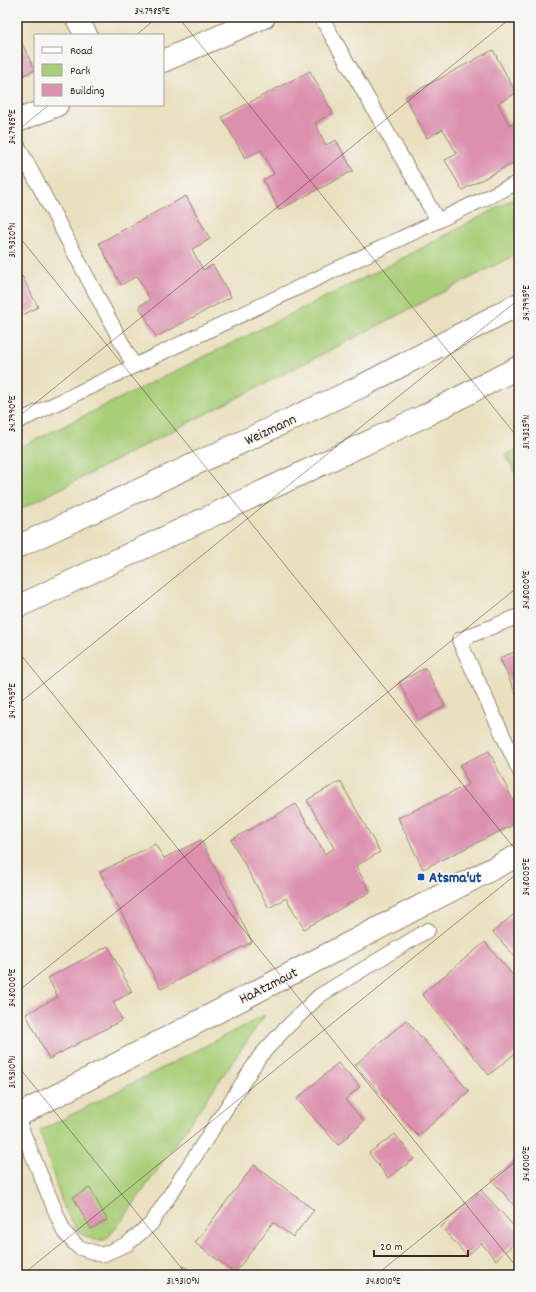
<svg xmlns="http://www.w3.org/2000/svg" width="536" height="1292" font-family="Dekko,sans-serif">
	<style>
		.green { fill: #a9ce78; stroke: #727c4b }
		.building { fill: #dc90ae }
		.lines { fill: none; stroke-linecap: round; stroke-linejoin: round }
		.lane-casing { stroke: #92856e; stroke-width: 16 }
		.street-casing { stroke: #92856e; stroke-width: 24 }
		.primary-casing { stroke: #92856e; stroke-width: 24 }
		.lane { stroke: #fff; stroke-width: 14 }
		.street { stroke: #fff; stroke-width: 22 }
		.primary { stroke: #fff; stroke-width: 22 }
		.ticks { fill: none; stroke: #3b2a1e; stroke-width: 1; stroke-opacity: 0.45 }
		.transit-dot { fill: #1a4fb4; stroke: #f6f6f2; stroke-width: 1.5 }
		.labels { text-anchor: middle; stroke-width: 4; stroke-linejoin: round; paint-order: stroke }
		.street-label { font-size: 15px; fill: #3b2a1e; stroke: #f6f6f2 }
		.transit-label { font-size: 15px; font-weight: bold; fill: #164399; stroke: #f6f6f2; text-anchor: start }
		.neatline { fill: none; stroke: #3b2a1e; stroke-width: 1.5 }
		.ticks-label { font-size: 10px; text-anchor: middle; fill: #3b2a1e }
	</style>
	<rect width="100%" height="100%" fill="#f6f6f2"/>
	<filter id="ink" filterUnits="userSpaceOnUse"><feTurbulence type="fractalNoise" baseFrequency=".025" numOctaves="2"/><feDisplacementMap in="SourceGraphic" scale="8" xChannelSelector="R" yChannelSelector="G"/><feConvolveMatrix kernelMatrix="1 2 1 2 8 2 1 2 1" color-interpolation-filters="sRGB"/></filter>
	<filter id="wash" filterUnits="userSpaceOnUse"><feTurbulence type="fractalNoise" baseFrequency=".012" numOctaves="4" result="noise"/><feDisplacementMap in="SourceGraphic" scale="16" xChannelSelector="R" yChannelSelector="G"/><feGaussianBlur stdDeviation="0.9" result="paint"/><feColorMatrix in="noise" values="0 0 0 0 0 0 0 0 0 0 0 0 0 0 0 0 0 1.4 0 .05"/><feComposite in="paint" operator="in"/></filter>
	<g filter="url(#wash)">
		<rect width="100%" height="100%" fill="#eae0bf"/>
		<g class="green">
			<polygon points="519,196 519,253 17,511 17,449 390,265"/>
			<polygon points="519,448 519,479 506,455"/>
			<polygon points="265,1015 119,1225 105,1240 94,1240 79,1233 63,1206 40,1131"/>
		</g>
		<g id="blocks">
			<g class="building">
				<polygon points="17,34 35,70 17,78"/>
				<polygon points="493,50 516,93 498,103 509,125 519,119 519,160 462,190 445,160 457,154 443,129 427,138 405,97"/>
				<polygon points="310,71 333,113 315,123 326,145 336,140 353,171 279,210 263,180 274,174 261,150 245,158 222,117"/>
				<polygon points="186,196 210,239 192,249 203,270 213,265 231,297 156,337 139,306 150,300 137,276 121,285 99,243"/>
				<polygon points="22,276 38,307 17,318 17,278"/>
				<polygon points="519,650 519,701 500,658"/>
				<polygon points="425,668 445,706 419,720 399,682"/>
				<polygon points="489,751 519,813 519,822 423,869 398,818 469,784 460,765"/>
				<polygon points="340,781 380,852 356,866 370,892 304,929 286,898 269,908 231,840 296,804 325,854 334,848 307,800"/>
				<polygon points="201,840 252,942 161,989 100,872 155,844 164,858"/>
				<polygon points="519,910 519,961 493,932"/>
				<polygon points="485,942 519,983 519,1050 489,1075 422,994"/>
				<polygon points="108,946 132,992 113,1002 122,1020 49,1059 26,1014 58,997 48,978"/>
				<polygon points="406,1020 469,1091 418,1136 355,1065"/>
				<polygon points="338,1063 360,1087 345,1100 364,1121 338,1145 297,1099"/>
				<polygon points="395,1134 414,1159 388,1178 369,1153"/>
				<polygon points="519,1156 519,1211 492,1180"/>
				<polygon points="254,1165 314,1210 293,1237 273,1222 235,1273 195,1243"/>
				<polygon points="90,1188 107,1220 91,1229 73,1197"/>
				<polygon points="481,1190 519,1232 519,1239 496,1260 481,1243 467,1256 441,1227"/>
				<polygon points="183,1266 200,1275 179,1275"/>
			</g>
		</g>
	</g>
	<g filter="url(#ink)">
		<use href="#blocks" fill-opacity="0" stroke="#92856e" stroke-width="1"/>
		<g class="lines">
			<defs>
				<g id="lane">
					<polyline points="321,17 438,221"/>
					<polyline points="17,144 134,366"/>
					<polyline points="17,422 519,182"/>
					<polyline points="519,616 459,640 519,770"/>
					<polyline points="17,1118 64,1232 78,1247 102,1255 127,1244 151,1224 260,1056 283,1031 319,996 428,930"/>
				</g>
				<g id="street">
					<polyline points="76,17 86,35"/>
					<polyline points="163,61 264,17"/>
					<polyline points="17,121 57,105"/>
					<polyline points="17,1116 519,855"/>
				</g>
				<g id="primary">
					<polyline points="17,547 362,386 519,304"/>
					<polyline points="17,607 424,416 519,367"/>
				</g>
			</defs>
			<use href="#lane" class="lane-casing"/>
			<use href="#street" class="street-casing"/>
			<use href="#primary" class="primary-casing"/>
			<use href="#lane" class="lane"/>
			<use href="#street" class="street"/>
			<use href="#primary" class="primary"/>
		</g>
	</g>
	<path class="ticks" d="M178,17L519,439M514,17L519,23M136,35L158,17M17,131L49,105M17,234L519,854M17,418L512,17M17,650L519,1270M17,705L519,299M17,992L519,586M17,1065L187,1275M22,1275L519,872M376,1275L519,1159"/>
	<rect class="transit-dot" x="417" y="873" width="8" height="8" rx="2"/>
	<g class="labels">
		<g class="street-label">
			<text transform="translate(270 429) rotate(-25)" y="5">Weizmann</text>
			<text transform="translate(268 985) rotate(-27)" y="5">HaAtzmaut</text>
		</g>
		<g class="transit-label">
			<text x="429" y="882">Atsma'ut</text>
		</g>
	</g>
	<rect width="536" height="1292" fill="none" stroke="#f6f6f2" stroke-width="44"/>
	<rect x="34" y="34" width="130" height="72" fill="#f6f6f2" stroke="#aba49d"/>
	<rect x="42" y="47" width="20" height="6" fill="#ffffff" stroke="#aba49d"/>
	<text x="70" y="54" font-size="12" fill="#3b2a1e">Road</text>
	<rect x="42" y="64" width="20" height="12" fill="#a9ce78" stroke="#aba49d"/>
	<text x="70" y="74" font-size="12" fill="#3b2a1e">Park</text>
	<rect x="42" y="84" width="20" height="12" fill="#dc90ae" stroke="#aba49d"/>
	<text x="70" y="94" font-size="12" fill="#3b2a1e">Building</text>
	<path d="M374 1250v6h94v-6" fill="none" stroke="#3b2a1e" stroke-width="2"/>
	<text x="380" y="1250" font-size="12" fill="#3b2a1e" stroke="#f6f6f2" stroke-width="3" paint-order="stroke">20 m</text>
	<rect x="22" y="22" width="492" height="1248" class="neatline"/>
	<g class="ticks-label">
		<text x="152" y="14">34.7985°E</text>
		<text transform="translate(11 127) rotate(-90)" y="4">34.7985°E</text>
		<text transform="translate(11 240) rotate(-90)" y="4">31.9320°N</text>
		<text transform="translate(525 303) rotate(-90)" y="4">34.7995°E</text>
		<text transform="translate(11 414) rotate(-90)" y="4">34.7990°E</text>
		<text transform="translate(525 432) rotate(-90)" y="4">31.9325°N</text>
		<text transform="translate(525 590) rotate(-90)" y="4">34.8000°E</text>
		<text transform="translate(11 701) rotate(-90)" y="4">34.7995°E</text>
		<text transform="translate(525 877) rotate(-90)" y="4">34.8005°E</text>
		<text transform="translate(11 988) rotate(-90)" y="4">34.8000°E</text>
		<text transform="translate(11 1072) rotate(-90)" y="4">31.9310°N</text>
		<text transform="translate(525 1164) rotate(-90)" y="4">34.8010°E</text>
		<text x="183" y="1284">31.9310°N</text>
		<text x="383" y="1284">34.8010°E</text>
	</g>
</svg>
